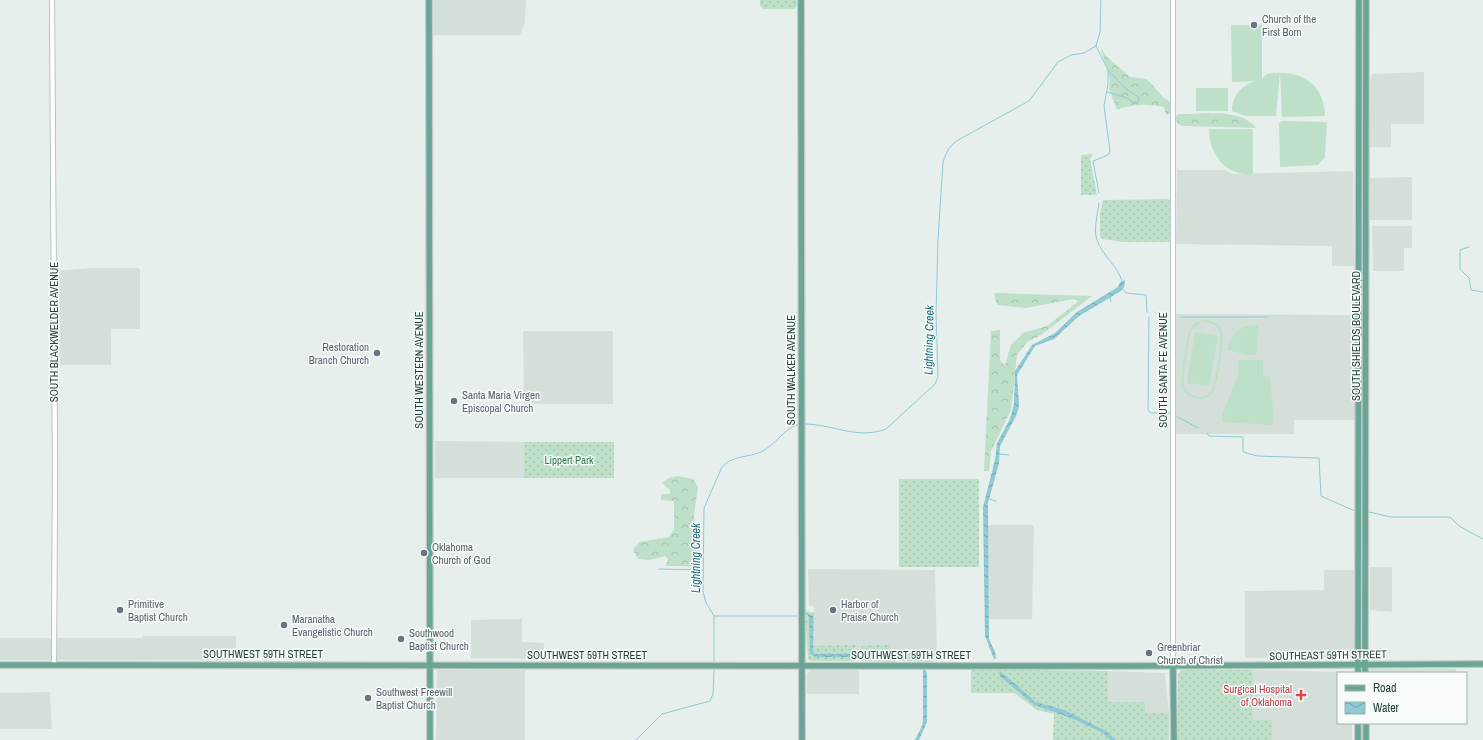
<svg xmlns="http://www.w3.org/2000/svg" width="1483" height="740" font-family="'Archivo Narrow',sans-serif">
	<style>
		.built { fill: #d4dfda }
		.grass { fill: url(#grass-dots) }
		.forest { fill: url(#forest-crowns) }
		.pitch { fill: #bfe0c8; fill-rule: evenodd }
		.water { fill: url(#water-waves) }
		.lines { fill: none; stroke-linecap: round; stroke-linejoin: round }
		.stream { stroke: #8ec9d4; stroke-width: 1 }
		.minor-casing { stroke: #a8b8b2; stroke-width: 6 }
		.major-casing { stroke: #c2cac8; stroke-width: 8 }
		.minor { stroke: #fff; stroke-width: 4.5 }
		.major { stroke: #6aa596; stroke-width: 5.5 }
		.worship-dot { fill: #6b7280; stroke: #f7fbf9; stroke-width: 1.5 }
		.health-dot { fill: #e0444e; stroke: #f7fbf9; stroke-width: 1.5 }
		.labels { text-anchor: middle; stroke-width: 3; stroke-linejoin: round; paint-order: stroke }
		.worship-label { font-size: 11px; fill: #5b616d; stroke: #f7fbf9; text-anchor: start }
		.street-label { font-size: 11px; fill: #24423a; stroke: #f7fbf9 }
		.park-label { font-size: 11px; fill: #2d7a4b; stroke: #f7fbf9 }
		.health-label { font-size: 11px; fill: #be3a42; stroke: #f7fbf9; text-anchor: end }
		.water-label { font-size: 12px; font-style: italic; fill: #1c6f80; stroke: #f7fbf9 }
	</style>
	<defs>
		<pattern id="grass-dots" width="8" height="8" patternUnits="userSpaceOnUse"><rect width="8" height="8" fill="#bfe0c8"/><path d="M2 2h.1M6 6h.1" fill="none" stroke="#a4c1ad" stroke-width="1.8" stroke-linecap="round"/></pattern>
		<pattern id="forest-crowns" width="20" height="18" patternUnits="userSpaceOnUse"><rect width="20" height="18" fill="#bfe0c8"/><path d="M2 6a3 3 0 1 1 6 0M12 15a3 3 0 1 1 6 0" fill="none" stroke="#a4c1ad"/></pattern>
		<pattern id="water-waves" width="16" height="10" patternUnits="userSpaceOnUse"><rect width="16" height="10" fill="#8ec9d4"/><path d="M0 5q4-4 8 0t8 0" fill="none" stroke="#74a5ad"/></pattern>
	</defs>
	<rect width="100%" height="100%" fill="#e6efeb"/>
	<g class="built">
		<polygon points="433,0 526,0 525,22 520,35 433,35"/>
		<polygon points="1424,72 1424,124 1391,124 1391,147 1370,147 1370,83 1372,74"/>
		<polygon points="1177,170 1225,170 1233,174 1353,171 1354,266 1332,266 1332,246 1176,244"/>
		<polygon points="1412,177 1412,220 1370,220 1370,178"/>
		<polygon points="1372,226 1412,226 1412,248 1404,248 1404,271 1373,271"/>
		<polygon points="90,268 138,268 140,270 140,329 111,329 111,365 58,365 56,362 55,273 57,271"/>
		<polygon points="1175,314 1355,315 1355,420 1294,420 1294,434 1175,434"/>
		<polygon points="523,331 613,331 613,404 524,404"/>
		<polygon points="435,441 524,442 524,478 435,478"/>
		<polygon points="988,525 1034,525 1032,619 989,619"/>
		<polygon points="1370,567 1392,567 1392,612 1370,610"/>
		<polygon points="808,569 935,570 937,656 813,652 814,606 809,606"/>
		<polygon points="1324,570 1354,570 1354,656 1352,658 1245,658 1245,591 1324,590"/>
		<polygon points="522,619 522,642 544,643 543,659 471,658 471,620"/>
		<polygon points="143,636 236,636 236,660 0,660 0,638 143,638"/>
		<polygon points="1369,669 1456,669 1456,673 1370,673"/>
		<polygon points="437,670 525,670 525,740 436,740"/>
		<polygon points="810,670 859,670 859,694 807,694 807,674"/>
		<polygon points="1253,670 1354,672 1338,673 1338,723 1352,723 1352,740 1272,740 1271,720 1253,720"/>
		<polygon points="1108,671 1165,673 1169,713 1145,713 1145,702 1108,702"/>
		<polygon points="50,692 52,729 0,729 0,693"/>
	</g>
	<g class="grass">
		<polygon points="760,0 797,0 797,6 794,9 763,9 760,6"/>
		<polygon points="1093,154 1090,159 1097,195 1081,195 1081,155"/>
		<polygon points="1168,199 1171,201 1171,242 1125,242 1102,239 1100,236 1100,215 1103,200"/>
		<rect x="524" y="442" width="90" height="36"/>
		<rect x="899" y="479" width="80" height="88"/>
		<polygon points="807,611 814,613 814,646 855,645 856,661 812,661 808,659 805,613"/>
		<polygon points="889,645 891,653 897,653 896,661 894,662 861,661 861,646"/>
		<polygon points="901,651 934,652 937,652 937,657 932,662 901,661"/>
		<polygon points="971,669 1108,671 1108,702 1145,702 1145,713 1169,713 1169,740 1116,740 1106,731 1065,710 1036,702 1000,672 1034,705 1071,718 1103,733 1110,740 1053,740 1054,714 1037,710 1014,693 971,693"/>
		<polygon points="1182,670 1253,670 1253,720 1272,720 1272,740 1178,740 1178,674"/>
	</g>
	<g class="forest">
		<path d="M1100,46L1106,56L1130,77L1147,79L1164,98L1171,102V111L1169,114L1166,115L1164,107C1150,104 1130,104 1117,110L1109,89L1110,80Z"/>
		<path d="M1179,114C1202,115 1240,107 1256,128L1184,126C1178,125 1176,122 1176,116Z"/>
		<polygon points="994,293 1092,296 1041,335 1027,342 1017,355 1011,410 991,451 989,471 984,471 991,331 1000,330 1000,360 1005,365 1011,345 1023,333 1047,326 1079,301 1074,299 1026,308 997,305"/>
		<polygon points="677,476 693,479 698,487 694,515 697,564 691,566 666,566 668,559 665,556 650,560 638,559 633,550 639,542 669,537 674,529 674,501 661,500 661,494 670,494 670,490 662,483 669,478"/>
	</g>
	<g class="pitch">
		<path d="M1231,25H1262V79C1263,78 1264,76 1266,75C1270,72 1280,73 1285,73C1309,74 1325,91 1325,116L1282,117L1280,73L1276,116H1246L1232,111C1232,95 1241,87 1254,81L1232,82Z"/>
		<rect x="1196" y="88" width="32" height="23"/>
		<polygon points="1282,121 1327,122 1325,157 1318,165 1280,167 1279,123"/>
		<path d="M1209,129H1252L1253,131V174C1226,177 1209,154 1209,129Z"/>
		<path d="M1207,320C1213,321 1219,324 1222,330C1225,339 1218,382 1214,390C1211,396 1205,399 1199,399C1192,398 1184,395 1182,387C1180,379 1187,334 1191,327C1195,322 1201,320 1207,320ZM1201,322C1208,322 1216,323 1219,330C1223,337 1216,384 1211,391C1208,396 1203,397 1198,397C1191,396 1186,392 1184,386C1182,378 1189,340 1191,331Z"/>
		<path d="M1259,325L1256,355H1247L1227,350C1231,333 1241,324 1259,325Z"/>
		<polygon points="1195,332 1218,336 1209,386 1187,383"/>
		<polygon points="1238,360 1263,360 1263,376 1270,377 1274,422 1271,425 1222,422 1223,412 1238,376"/>
	</g>
	<g class="water">
		<polygon points="1125,280 1124,287 1121,291 1079,316 1054,339 1035,346 1017,375 1019,406 1016,416 1000,446 999,463 988,503 989,639 995,652 996,659 994,659 985,636 983,507 995,460 997,443 1010,419 1014,404 1015,371 1032,345 1055,333 1077,312 1118,287 1120,282"/>
		<polygon points="807,613 813,616 813,651 815,654 853,654 853,657 815,657 810,654 809,618"/>
		<polygon points="923,670 926,670 927,675 927,722 919,740 915,740 922,726 923,720"/>
		<polygon points="1000,671 1036,702 1065,710 1106,731 1116,740 1110,740 1103,733 1071,718 1034,705 1001,677 999,673"/>
	</g>
	<g class="lines">
		<g class="stream">
			<polyline points="1096,46 1108,70 1108,84 1104,106 1110,151 1108,155 1093,161 1099,193"/>
			<polyline points="1107,92 1127,98 1135,104 1139,101 1139,98 1124,87 1108,70"/>
			<path d="M1099,203C1098,214 1093,229 1097,240C1102,255 1117,265 1122,281"/>
			<polyline points="1469,247 1460,250 1460,269 1469,278 1471,290 1483,292"/>
			<polyline points="1122,288 1126,293 1146,295 1147,312"/>
			<polyline points="1110,296 1111,302"/>
			<polyline points="1149,317 1148,410 1151,413 1170,413"/>
			<polyline points="1181,317 1268,317"/>
			<polyline points="1176,416 1198,428"/>
			<path d="M804,424C833,424 857,440 886,429L935,384L938,377L936,314L938,239L943,163C946,152 949,146 958,140L1029,101L1058,62L1071,55L1084,53L1096,46L1100,32L1101,0"/>
			<polyline points="1207,433 1209,436 1243,437 1243,452 1257,456 1319,458 1321,496 1355,511"/>
			<polyline points="999,454 1009,455"/>
			<polyline points="989,499 996,501"/>
			<polyline points="1369,512 1391,517 1450,517 1459,526 1483,539"/>
			<polyline points="659,569 703,570"/>
			<polyline points="714,616 797,616"/>
			<path d="M714,664V616L706,603L703,592L704,508L722,467C733,455 747,458 761,452C775,445 785,428 799,424"/>
			<polyline points="636,740 662,714 710,701 713,694 714,669"/>
		</g>
		<defs>
			<g id="minor">
				<polyline points="52,0 55,467 54,665"/>
				<polyline points="1173,0 1173,666"/>
			</g>
			<g id="major">
				<polyline points="429,0 430,740"/>
				<polyline points="801,0 802,740"/>
				<polyline points="0,665 1127,666 1483,664"/>
				<polyline points="1173,666 1174,740"/>
				<polyline points="1358,673 1359,0"/>
				<polyline points="1365,673 1366,0"/>
				<polyline points="1358,723 1358,740"/>
				<polyline points="1366,723 1366,740"/>
			</g>
		</defs>
		<use href="#minor" class="minor-casing"/>
		<use href="#major" class="major-casing"/>
		<use href="#minor" class="minor"/>
		<use href="#major" class="major"/>
	</g>
	<g class="worship-dot">
		<circle cx="1254" cy="25" r="4"/>
		<circle cx="377" cy="353" r="4"/>
		<circle cx="454" cy="401" r="4"/>
		<circle cx="424" cy="553" r="4"/>
		<circle cx="120" cy="610" r="4"/>
		<circle cx="833" cy="610" r="4"/>
		<circle cx="284" cy="625" r="4"/>
		<circle cx="401" cy="639" r="4"/>
		<circle cx="1149" cy="653" r="4"/>
		<circle cx="368" cy="698" r="4"/>
	</g>
	<path class="health-dot" d="M1299 689h4v4h4v4h-4v4h-4v-4h-4v-4h4z"/>
	<g class="labels">
		<g class="worship-label">
			<text x="1262" y="23">Church of the<tspan x="1262" dy="13">First Born</tspan></text>
			<text x="369" y="351" text-anchor="end">Restoration<tspan x="369" dy="13">Branch Church</tspan></text>
			<text x="462" y="399">Santa Maria Virgen<tspan x="462" dy="13">Episcopal Church</tspan></text>
			<text x="432" y="551">Oklahoma<tspan x="432" dy="13">Church of God</tspan></text>
			<text x="128" y="608">Primitive<tspan x="128" dy="13">Baptist Church</tspan></text>
			<text x="841" y="608">Harbor of<tspan x="841" dy="13">Praise Church</tspan></text>
			<text x="292" y="623">Maranatha<tspan x="292" dy="13">Evangelistic Church</tspan></text>
			<text x="409" y="637">Southwood<tspan x="409" dy="13">Baptist Church</tspan></text>
			<text x="1157" y="651">Greenbriar<tspan x="1157" dy="13">Church of Christ</tspan></text>
			<text x="376" y="696">Southwest Freewill<tspan x="376" dy="13">Baptist Church</tspan></text>
		</g>
		<g class="street-label">
			<text transform="translate(54 332) rotate(-90)" y="4">SOUTH BLACKWELDER AVENUE</text>
			<text transform="translate(1356 336) rotate(-90)" y="4">SOUTH SHIELDS BOULEVARD</text>
			<text transform="translate(419 370) rotate(-90)" y="4">SOUTH WESTERN AVENUE</text>
			<text transform="translate(791 370) rotate(-90)" y="4">SOUTH WALKER AVENUE</text>
			<text transform="translate(1163 370) rotate(-90)" y="4">SOUTH SANTA FE AVENUE</text>
			<text x="263" y="658">SOUTHWEST 59TH STREET</text>
			<text x="587" y="659">SOUTHWEST 59TH STREET</text>
			<text x="911" y="659">SOUTHWEST 59TH STREET</text>
			<text transform="translate(1328 655) rotate(-1)" y="4">SOUTHEAST 59TH STREET</text>
		</g>
		<g class="park-label">
			<text x="569" y="464">Lippert Park</text>
		</g>
		<g class="health-label">
			<text x="1292" y="693">Surgical Hospital<tspan x="1292" dy="13">of Oklahoma</tspan></text>
		</g>
		<g class="water-label">
			<text transform="translate(929 340) rotate(-89)" y="4">Lightning Creek</text>
			<text transform="translate(696 558) rotate(-90)" y="4">Lightning Creek</text>
		</g>
	</g>
	<rect x="1337" y="672" width="130" height="52" fill="#f7fbf9" stroke="#a3b1ad"/>
	<rect x="1345" y="685" width="20" height="6" fill="#6aa596" stroke="#a3b1ad"/>
	<text x="1373" y="692" font-size="12" fill="#24423a">Road</text>
	<rect x="1345" y="702" width="20" height="12" fill="url(#water-waves)" stroke="#a3b1ad"/>
	<text x="1373" y="712" font-size="12" fill="#24423a">Water</text>
</svg>
